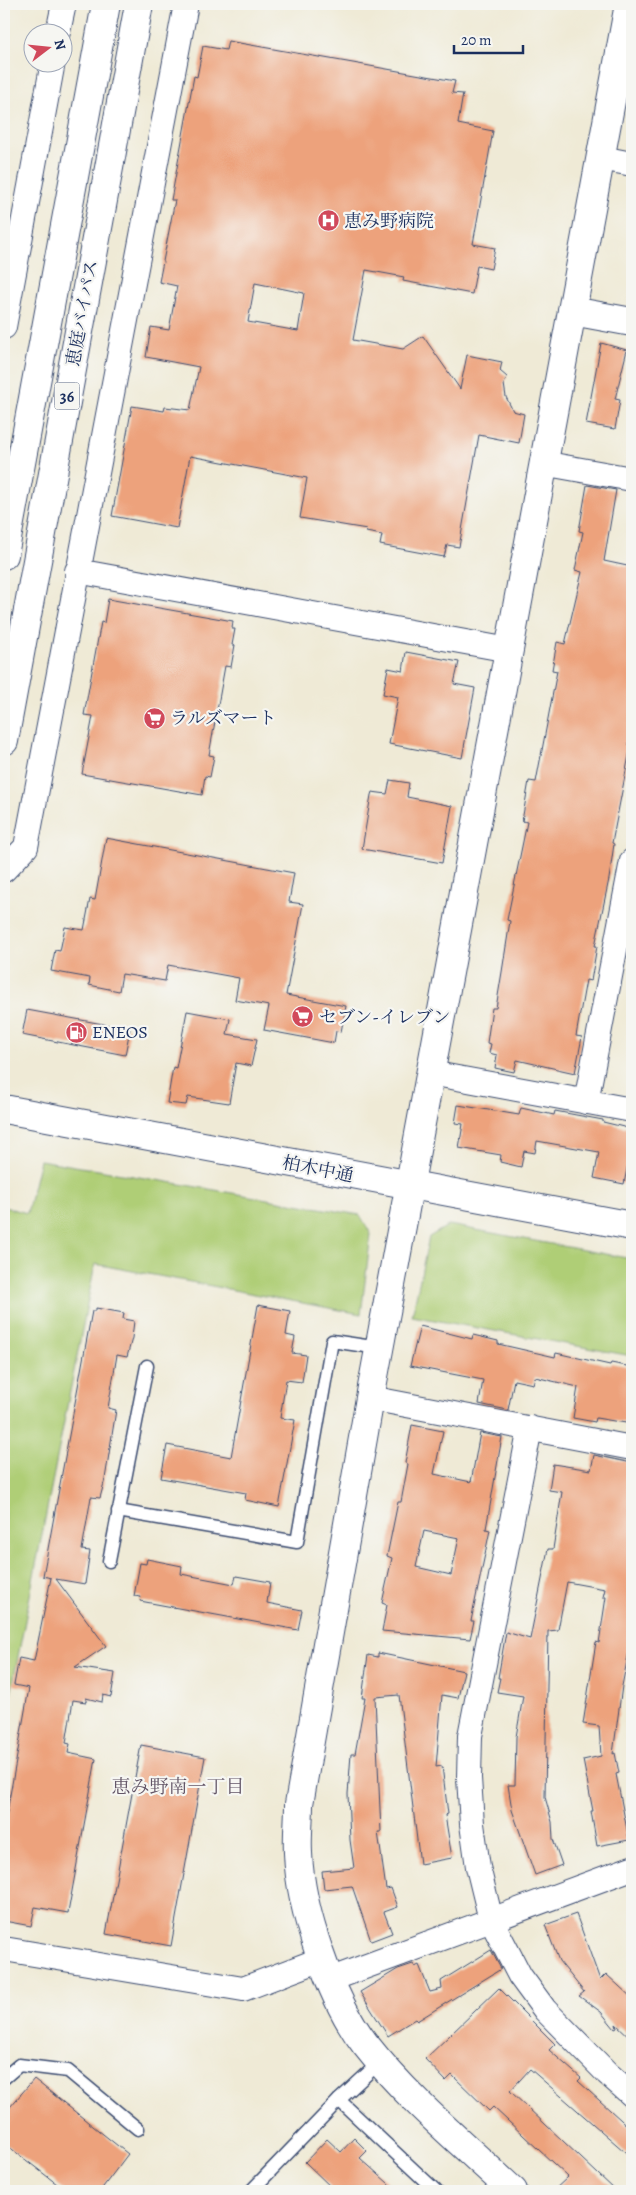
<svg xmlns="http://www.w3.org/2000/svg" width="636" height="2195" font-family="Alegreya,'Noto Serif JP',serif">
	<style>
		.green { fill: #afce76; stroke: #657e6a }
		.building { fill: #eda27b; fill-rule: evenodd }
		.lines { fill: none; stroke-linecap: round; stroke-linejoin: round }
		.service-casing { stroke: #3b4b70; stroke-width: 15 }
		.minor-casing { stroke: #3b4b70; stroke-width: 26 }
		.tertiary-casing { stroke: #3b4b70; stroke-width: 30 }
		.trunk-casing { stroke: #3b4b70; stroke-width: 30 }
		.service { stroke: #fff; stroke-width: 12 }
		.minor { stroke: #fff; stroke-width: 24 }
		.tertiary { stroke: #fff; stroke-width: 28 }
		.trunk { stroke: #fff; stroke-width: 28 }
		.labels { text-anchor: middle; stroke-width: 4.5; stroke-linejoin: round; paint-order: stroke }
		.shield { fill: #f6f6f2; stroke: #5d6b8a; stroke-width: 1 }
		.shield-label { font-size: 16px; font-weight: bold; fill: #1b2f5e }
		.poi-label { font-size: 18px; fill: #1b2f5e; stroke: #f6f6f2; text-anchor: start }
		.street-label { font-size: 18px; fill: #1b2f5e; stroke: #f6f6f2 }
		.neighbourhood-label { font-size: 19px; fill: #645768; stroke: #f6f6f2 }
	</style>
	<rect width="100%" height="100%" fill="#f6f6f2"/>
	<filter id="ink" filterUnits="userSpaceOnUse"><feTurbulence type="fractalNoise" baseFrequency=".02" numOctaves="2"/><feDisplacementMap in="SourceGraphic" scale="10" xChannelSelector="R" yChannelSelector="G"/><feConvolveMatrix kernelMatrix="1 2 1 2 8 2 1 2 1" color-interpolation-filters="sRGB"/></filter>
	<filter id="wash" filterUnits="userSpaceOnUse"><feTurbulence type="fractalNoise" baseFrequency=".0096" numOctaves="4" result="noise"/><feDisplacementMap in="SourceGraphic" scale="20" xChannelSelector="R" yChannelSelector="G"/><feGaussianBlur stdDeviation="1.12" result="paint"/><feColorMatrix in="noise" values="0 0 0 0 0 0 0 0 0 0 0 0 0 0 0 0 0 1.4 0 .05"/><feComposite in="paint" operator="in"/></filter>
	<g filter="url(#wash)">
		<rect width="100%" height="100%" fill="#efead6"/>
		<g class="green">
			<polygon points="40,1160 360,1215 371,1234 361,1314 95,1264 4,1728 4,1207 27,1213"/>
			<polygon points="449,1225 632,1259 632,1356 412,1316 429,1237"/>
		</g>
		<g id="blocks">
			<g class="building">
				<path d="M228,41L455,81L452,93L463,94L458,124L493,131L473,244L495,248L491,269L477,266L472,294L403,281L404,277L366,270L353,340L403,349L423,336L460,389L467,355L502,362L500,371L507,377L504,384L506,397L513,411L524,414L519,443L479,435L459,547L447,545L444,557L380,545L382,535L366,532L367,529L300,518L307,478L190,456L177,528L112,516L132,406L164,411L165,407L190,410L199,367L146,357L151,327L169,330L177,286L159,282L175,200H171L194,76L197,77L203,46L226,50ZM255,283L304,293L298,331L248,322Z"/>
				<polygon points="601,343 627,350 615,399 620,400 615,429 586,424"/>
				<polygon points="587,485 616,490 604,561 632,567 632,725 628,744 631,745 612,843 614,844 609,879 595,946 597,946 591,981 586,980 576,1036 582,1037 575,1073 517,1060 514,1072 495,1068 497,1055 489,1053 491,1044 487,1043 492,1008 496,1008 502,972 510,921 507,920 527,822 522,821 529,781 536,782 557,671 552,670 557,642 565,644 582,572 575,570 583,532 579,531"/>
				<polygon points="108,599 233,621 232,629 235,629 232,645 235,645 231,667 225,666 209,755 214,756 210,777 205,776 202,795 82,774 93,716 84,715 101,622 104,623"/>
				<polygon points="406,652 459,662 454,684 475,688 462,758 389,744 398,697 383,694 388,668 403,671"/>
				<polygon points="390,780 409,783 407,797 452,806 442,863 362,849 371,795 372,792 387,794"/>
				<polygon points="106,838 294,873 289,902 303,904 286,995 346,1006 341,1032 336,1031 334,1043 264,1030 269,1006 235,1000 239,978 168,965 165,981 122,974 119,991 89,985 90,978 51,971 55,950 60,951 65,927 84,930 90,899 95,900"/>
				<polygon points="27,1010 130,1029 125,1055 22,1035"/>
				<polygon points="187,1011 230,1019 227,1034 257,1039 251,1066 236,1063 229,1103 188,1097 186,1105 167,1103 173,1067 176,1068"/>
				<polygon points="458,1105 519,1115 521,1108 554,1115 555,1111 603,1120 603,1122 632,1129 632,1143 624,1184 594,1178 599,1152 537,1141 535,1153 524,1151 521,1167 500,1162 501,1155 459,1148 463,1124 455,1123"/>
				<polygon points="258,1305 290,1311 286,1335 295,1337 292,1353 306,1355 302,1382 286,1380 280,1418 295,1420 279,1507 245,1500 246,1493 161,1478 167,1445 231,1457"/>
				<polygon points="96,1308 124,1313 123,1319 134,1321 132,1338 127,1357 117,1355 108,1408 116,1410 105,1479 100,1498 91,1497 82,1550 90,1551 85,1584 56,1579 106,1646 75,1667 115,1673 111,1697 103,1695 102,1702 86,1698 86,1702 73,1700 66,1743 70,1744 68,1753 96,1759 68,1913 35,1907 31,1926 4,1921 4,1829 29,1688 14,1685 19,1658 34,1661 51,1578 43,1576 92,1311 96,1311"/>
				<polygon points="420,1326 472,1339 473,1335 498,1341 498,1344 555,1357 556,1353 610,1365 611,1363 632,1367 632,1424 596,1418 595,1422 573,1418 578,1387 535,1377 533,1384 514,1380 508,1410 479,1404 483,1380 410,1366"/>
				<path d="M412,1425L443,1431L434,1474L471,1482L480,1433L502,1437L486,1529L490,1530L471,1621H474L470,1639L382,1631L387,1605L382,1603L392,1558L387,1556L398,1502H401L408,1464L405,1463ZM424,1531L459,1538L451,1575L416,1567Z"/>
				<polygon points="594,1455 632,1463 632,1544 629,1560 632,1560 632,1636 622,1686 613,1754 615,1753 619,1773 616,1774 629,1840 597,1846 591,1811 593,1811 583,1760 601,1756 599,1726 583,1724 596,1642 599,1643 606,1597 603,1597 605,1589 567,1582 558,1630 548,1631 545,1797 552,1822 553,1839 562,1865 535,1875 512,1810 508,1785 515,1785 516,1737 523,1696 497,1692 500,1678 498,1678 506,1632 530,1639 548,1549 553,1549 562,1492 549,1490 553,1464 591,1470"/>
				<polygon points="147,1559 182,1566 181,1574 234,1584 236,1576 270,1582 267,1603 302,1610 298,1630 140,1601 141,1597 134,1596 140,1563 146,1564"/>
				<polygon points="378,1653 464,1671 458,1698 442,1695 436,1767 442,1766 448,1814 445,1815 452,1858 420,1864 399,1695 375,1697 381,1832 378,1832 386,1889 391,1888 398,1907 384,1912 392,1933 371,1941 352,1886 324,1889 322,1871 354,1868 350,1840 348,1794 351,1754 355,1754 365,1698 362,1698 368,1655 378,1657"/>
				<polygon points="141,1745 205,1757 171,1946 106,1934"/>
				<polygon points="576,1914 600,1980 606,1974 632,1998 632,2039 616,2024 617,2028 615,2029 601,2012 579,1996 584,1992 559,1961 545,1925"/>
				<polygon points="491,1950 501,1969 417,2021 415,2019 388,2036 360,1992 398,1969 413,1964 415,1967 419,1965 430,1992 442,1989 441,1981"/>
				<polygon points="499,1988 555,2044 549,2050 581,2078 578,2081 632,2130 632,2158 530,2069 510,2091 616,2191 553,2191 568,2177 493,2107 489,2111 452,2075 446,2081 425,2059"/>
				<polygon points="34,2079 128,2154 100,2191 66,2191 4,2143 4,2114"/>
				<polygon points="354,2138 367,2151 360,2158 397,2191 335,2191 305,2162 327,2139 341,2152"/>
			</g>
		</g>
	</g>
	<g filter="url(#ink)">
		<use href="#blocks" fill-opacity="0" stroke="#3b4b70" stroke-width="1"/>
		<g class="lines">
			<defs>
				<g id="service">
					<polyline points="118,1511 297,1542 332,1341 379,1348"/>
					<polyline points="109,1561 147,1366"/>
					<polyline points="4,2078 19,2065 68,2071 138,2129"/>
					<polyline points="339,2100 436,2191"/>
					<polyline points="251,2191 339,2100 380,2062"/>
				</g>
				<g id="minor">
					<polyline points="58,32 64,4"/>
					<polyline points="601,158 632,164"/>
					<polyline points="4,327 53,62"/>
					<polyline points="542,463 632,479"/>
					<polyline points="77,571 509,650"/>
					<polyline points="4,870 26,847 186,4"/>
					<polyline points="430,1073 632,1110"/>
					<polyline points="586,1102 632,861"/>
					<polyline points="370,1398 632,1448"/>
					<polyline points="530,1428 470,1736 469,1778 472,1824 478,1867 491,1920 520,1976 545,2010 607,2073 632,2095"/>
					<polyline points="4,1949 243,1989 322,1959"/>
					<polyline points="329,1980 632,1868"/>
				</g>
				<g id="tertiary">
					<polyline points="572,311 632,322"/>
					<polyline points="4,1109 632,1226"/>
					<path d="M513,2191C463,2144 408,2099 365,2044C331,2000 300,1909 298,1853C297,1837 299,1820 299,1804L370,1398L629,4"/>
				</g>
				<g id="trunk">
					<polyline points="4,555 106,4"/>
					<polyline points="4,741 139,4"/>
				</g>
			</defs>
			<use href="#service" class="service-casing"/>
			<use href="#minor" class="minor-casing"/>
			<use href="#tertiary" class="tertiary-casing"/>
			<use href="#trunk" class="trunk-casing"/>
			<use href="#service" class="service"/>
			<use href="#minor" class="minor"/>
			<use href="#tertiary" class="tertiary"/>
			<use href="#trunk" class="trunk"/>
		</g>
	</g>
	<defs>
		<symbol id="hospital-disc" viewBox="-11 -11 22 22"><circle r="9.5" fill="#d1495b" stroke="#f6f6f2"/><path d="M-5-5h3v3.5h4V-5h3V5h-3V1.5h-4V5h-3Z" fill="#fff"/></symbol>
		<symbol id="supermarket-disc" viewBox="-11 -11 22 22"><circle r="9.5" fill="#d1495b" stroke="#f6f6f2"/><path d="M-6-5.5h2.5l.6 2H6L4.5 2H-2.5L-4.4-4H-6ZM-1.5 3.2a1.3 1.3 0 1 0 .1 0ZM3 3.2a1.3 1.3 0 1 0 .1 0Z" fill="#fff"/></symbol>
		<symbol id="fuel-disc" viewBox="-11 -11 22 22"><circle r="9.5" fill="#d1495b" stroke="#f6f6f2"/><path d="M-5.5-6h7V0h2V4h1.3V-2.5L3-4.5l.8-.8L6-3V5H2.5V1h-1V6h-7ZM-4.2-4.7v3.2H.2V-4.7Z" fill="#fff"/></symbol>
	</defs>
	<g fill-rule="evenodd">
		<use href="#hospital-disc" x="316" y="208" width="25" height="25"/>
		<use href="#supermarket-disc" x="142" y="706" width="25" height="25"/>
		<use href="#supermarket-disc" x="290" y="1004" width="25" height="25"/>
		<use href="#fuel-disc" x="64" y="1020" width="25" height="25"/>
	</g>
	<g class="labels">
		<rect class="shield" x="54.5" y="382.5" width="25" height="27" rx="4"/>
		<g class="shield-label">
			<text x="67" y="402">36</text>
		</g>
		<g class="poi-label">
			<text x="344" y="227">恵み野病院</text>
			<text x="170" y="724">ラルズマート</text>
			<text x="319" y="1023">セブン-イレブン</text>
			<text x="92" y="1038">ENEOS</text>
		</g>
		<g class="street-label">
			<text transform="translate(82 313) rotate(-80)" y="6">恵庭バイパス</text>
			<text transform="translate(318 1169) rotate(11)" y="6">柏木中通</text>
		</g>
		<g class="neighbourhood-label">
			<text x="178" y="1793">恵み野南一丁目</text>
		</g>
	</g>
	<rect width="636" height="2195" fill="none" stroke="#f6f6f2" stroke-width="20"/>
	<g transform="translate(48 48) rotate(74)"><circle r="24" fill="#f6f6f2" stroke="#9ea6b7"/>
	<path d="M0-4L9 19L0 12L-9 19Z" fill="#d1495b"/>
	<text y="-8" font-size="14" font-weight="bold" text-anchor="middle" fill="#1b2f5e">N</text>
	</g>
	<path d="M454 45v8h69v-8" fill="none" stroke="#1b2f5e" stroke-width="2.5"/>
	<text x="461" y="45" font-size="15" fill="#1b2f5e" stroke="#f6f6f2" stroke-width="4" paint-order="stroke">20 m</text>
</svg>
